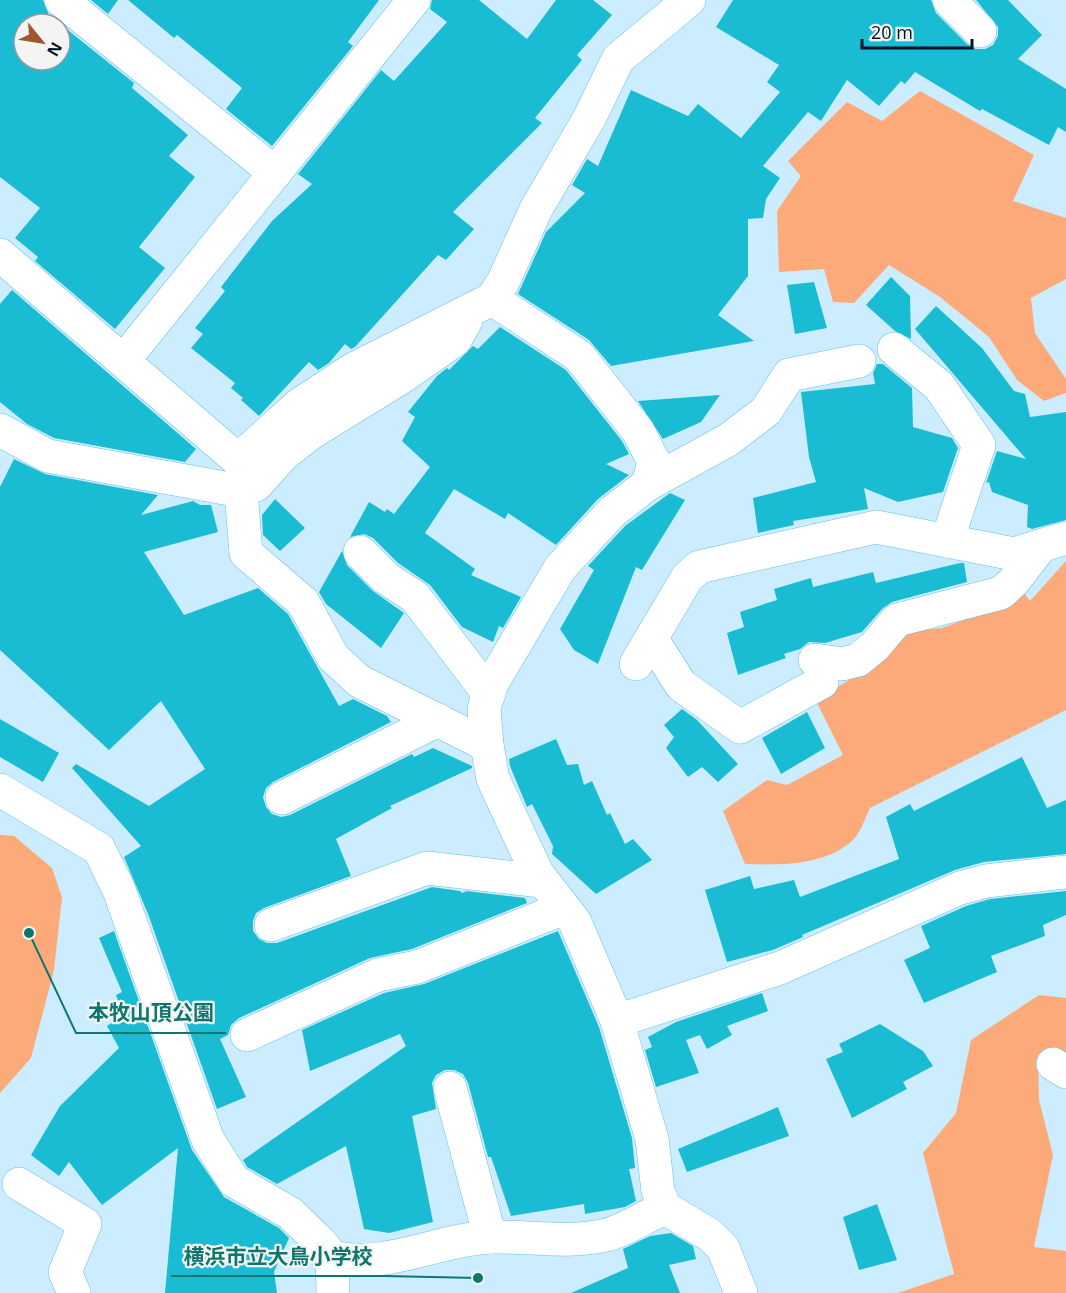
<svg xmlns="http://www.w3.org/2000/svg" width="1066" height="1293" font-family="'Open Sans','Noto Sans JP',sans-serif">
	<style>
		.green { fill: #fcaa7a }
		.building { fill: #1abcd3; fill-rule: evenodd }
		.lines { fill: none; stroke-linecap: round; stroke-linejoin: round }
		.minor-casing { stroke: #65bfe9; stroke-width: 34 }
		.minor { stroke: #fff; stroke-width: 33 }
		.leader { fill: none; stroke: #0f766e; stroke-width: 2 }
		.callout-dot { fill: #0f766e; stroke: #f4f4f4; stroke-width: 2 }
		.callout-label { font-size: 21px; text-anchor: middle; font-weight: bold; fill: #0f766e; stroke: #f4f4f4; stroke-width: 4.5; stroke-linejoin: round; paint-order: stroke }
	</style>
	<rect width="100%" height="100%" fill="#ccedff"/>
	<g class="green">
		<polygon points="920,91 1034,155 1013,201 1066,218 1066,279 1031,298 1035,333 1066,379 1066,393 1044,401 1017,380 989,337 940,297 889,265 854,303 833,302 824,269 779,272 777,211 801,176 788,161 847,102 882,121"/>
		<path d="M1066,561V710L870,808C865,818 860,834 852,841C824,866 780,865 745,864L723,811L767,780L787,785L843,755L816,701L871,666L907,632L942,628L997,608L1022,590L1030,601Z"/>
		<polygon points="0,835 14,836 52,868 62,897 54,970 31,1058 0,1093"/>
		<polygon points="1039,995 1066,998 1066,1064 1038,1054 1039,1100 1053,1155 1034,1247 1066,1251 1066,1293 898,1293 954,1274 923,1153 956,1113 971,1040"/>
	</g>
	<g class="building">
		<path d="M0,0H43L49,15L134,83L132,88L188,135L169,156L195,177L139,247L165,268L115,329L35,261L38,257L15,238L40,208L0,177ZM24,24H60V60H24Z"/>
		<polygon points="91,0 118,0 108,14"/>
		<polygon points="128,0 379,0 348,42 353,46 272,146 226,109 242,88 177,35 174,38"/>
		<polygon points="432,0 479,0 527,39 556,0 593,0 612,15 577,55 582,60 535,118 542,123 453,212 474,229 446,260 438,255 355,347 351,349 345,344 329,363 318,370 309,362 259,416 241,400 243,398 231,388 235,383 191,348 203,334 195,328 225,291 221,287 272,221 312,184 298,174 381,70 394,81 447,22 430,9"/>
		<polygon points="733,0 931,0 936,13 967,44 976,49 985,49 993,45 998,36 998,27 976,0 1008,0 1042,35 1018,59 1066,89 1066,132 1058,127 1049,145 982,109 980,111 915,72 905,84 901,81 879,106 847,80 821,121 808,112 763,166 780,178 766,199 763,218 748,219 748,276 718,315 754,341 611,366 589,340 518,294 546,232 585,193 572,185 587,159 598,166 631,90 688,116 698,104 741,138 780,92 767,82 779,65 716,27"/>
		<polygon points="891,277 910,296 911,339 895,331 866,305"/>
		<polygon points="814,282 827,328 795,334 787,285"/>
		<polygon points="12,290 196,449 185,462 54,438 27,424 0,402 0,304"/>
		<polygon points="936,306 982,348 1014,391 1025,394 1030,417 1066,412 1066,520 1032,529 1027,527 1028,505 992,492 989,482 986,483 997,451 1026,459 915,329"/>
		<polygon points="500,327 566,370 622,441 629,454 606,464 629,475 598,499 556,545 508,513 505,519 454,489 425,533 475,569 471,575 521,597 503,628 499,626 493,642 462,627 430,585 398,563 373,538 364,534 350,537 369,502 385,512 387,509 394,514 430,467 402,441 415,417 408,412 437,376 447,368 449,370 473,346 478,349"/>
		<polygon points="877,364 883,364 912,388 913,427 952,438 958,448 943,492 898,502 864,488 868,509 793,521 794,525 758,533 753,498 816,482 809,457 801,392 875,384 873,373"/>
		<polygon points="720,395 701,422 663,439 638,401"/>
		<polygon points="14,459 45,474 158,495 141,515 193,501 200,505 211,505 218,532 144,552 184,615 258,588 288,614 339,706 353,699 387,716 391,722 273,782 266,788 263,797 266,807 272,814 281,817 290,815 412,754 414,757 433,748 472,766 472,768 390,806 392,808 336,839 351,876 264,908 256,913 253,921 253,931 259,939 267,943 277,943 432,887 460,891 462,893 467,891 525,898 527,903 412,949 370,958 239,1018 231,1025 228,1035 220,1039 246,1097 217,1109 148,914 124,857 141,846 72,768 76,764 149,806 205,769 161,701 109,750 0,650 0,487"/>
		<polygon points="670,493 685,500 642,570 636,567 598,664 574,650 560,629 594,570 588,566 625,526"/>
		<polygon points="275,499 305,528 280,551 263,535 262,515"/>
		<polygon points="342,551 347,565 373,591 404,613 381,648 326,604 319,592"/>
		<polygon points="960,563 964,563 967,582 892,602 883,608 862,632 825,643 809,642 800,649 784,654 786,658 738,675 727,633 744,627 740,612 777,600 774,589 811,578 813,587 873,572 876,583"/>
		<polygon points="682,709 697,720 738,764 718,782 702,767 688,777 666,748 674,737 664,725"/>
		<polygon points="807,712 825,748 781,774 762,738"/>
		<polygon points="0,719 59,753 43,782 0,757"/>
		<polygon points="556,739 567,765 578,764 584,785 592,781 607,815 610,813 625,844 633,839 652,860 596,894 552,854 553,846 532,804 527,807 510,766 509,759"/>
		<polygon points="1022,757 1047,808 1066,800 1066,854 984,862 955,870 802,935 803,937 773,950 727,962 705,890 750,876 754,889 794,880 800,897 899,859 886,817 910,804 914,811"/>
		<polygon points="1066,891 1066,915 1043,925 1045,936 991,956 997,972 924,1003 904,960 930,948 921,926 966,906 990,899"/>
		<polygon points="114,931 192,1150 224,1197 279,1228 289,1238 274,1272 277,1293 165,1293 178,1148 102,1205 69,1162 59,1176 31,1155 60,1106 119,1048 107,1026 123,1015 116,995 122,992 99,938"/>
		<polygon points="558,931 599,1027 632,1138 635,1168 629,1169 636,1201 625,1207 585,1214 584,1204 511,1216 491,1157 488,1157 468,1083 463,1074 454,1070 445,1070 436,1075 432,1083 436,1109 412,1116 433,1222 389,1233 364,1229 346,1146 277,1184 247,1167 243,1160 406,1046 400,1034 310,1071 302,1030 384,993 424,984"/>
		<polygon points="762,993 768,1011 727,1026 732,1035 707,1049 700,1035 686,1040 699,1073 656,1087 645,1050 652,1047 648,1037 676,1022"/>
		<polygon points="880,1024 923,1051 933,1066 903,1082 907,1089 852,1118 826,1059 843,1052 839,1044"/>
		<polygon points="778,1107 789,1136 687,1172 678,1149"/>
		<polygon points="877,1204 897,1260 859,1270 843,1217"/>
		<polygon points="671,1233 693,1246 696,1259 669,1265 680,1293 571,1293 628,1268 623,1249 650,1236"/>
	</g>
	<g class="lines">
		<defs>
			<g id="minor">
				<polyline points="61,0 275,173"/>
				<polyline points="949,0 980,31"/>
				<polyline points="0,255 238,460 299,405 352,370 492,299 503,282 536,209 590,117 618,59 689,0"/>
				<polyline points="492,299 579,356 638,431 654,462 648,484 612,512 560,568 491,685 484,709 487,745 493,779 537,873 575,922 617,1021 652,1139 658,1191 665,1208 710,1235 723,1248 741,1293"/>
				<polyline points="894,349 939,386 979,445 947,541"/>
				<polyline points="124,360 414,0"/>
				<polyline points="0,430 48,456 241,491 256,485 284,454 311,433 402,377 455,340 466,320"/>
				<polyline points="648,484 728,440 766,411 789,375 859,361"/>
				<polyline points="241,491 246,553 303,602 333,657 359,681 487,745"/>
				<polyline points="360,552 386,578 415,597 489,694"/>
				<polyline points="653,641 681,685 740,727 822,682"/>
				<polyline points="815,660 842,664 858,660 875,646 897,620 1001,593 1014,581 1041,546"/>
				<polyline points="636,664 687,578 699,567 876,527 1014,554 1066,538"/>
				<polyline points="0,790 99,849 119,890 208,1140 234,1181 290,1213 322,1244 332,1257 333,1293"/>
				<polyline points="282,798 438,720"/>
				<polyline points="271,925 427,868 542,881"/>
				<polyline points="617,1021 780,968 960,888 986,881 1066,872"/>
				<polyline points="247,1035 378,975 417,967 564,908"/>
				<polyline points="1053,1064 1066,1072"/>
				<polyline points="450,1088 490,1237"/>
				<polyline points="19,1184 85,1224 65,1272 74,1293"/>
				<path d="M332,1257C385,1270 439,1239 491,1237C531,1236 567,1244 606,1235C626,1230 646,1216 665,1208"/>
			</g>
		</defs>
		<use href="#minor" class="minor-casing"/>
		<use href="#minor" class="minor"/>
	</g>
	<path class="leader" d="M29 933L76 1033H226M478 1278L384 1276H171"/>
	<g class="callout-dot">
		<circle cx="29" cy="933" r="6"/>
		<circle cx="478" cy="1278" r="6"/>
	</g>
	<g class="callout-label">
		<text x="151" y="1020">本牧山頂公園</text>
		<text x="278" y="1264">横浜市立大鳥小学校</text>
	</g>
	<g transform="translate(42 42) rotate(120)"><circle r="28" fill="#f4f4f4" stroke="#929ba0" stroke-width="1.5"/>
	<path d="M0-4.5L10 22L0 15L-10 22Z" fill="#9e582d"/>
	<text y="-9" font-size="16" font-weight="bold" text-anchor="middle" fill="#001522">N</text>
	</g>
	<path d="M862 39v9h110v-9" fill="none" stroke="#001522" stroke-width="3"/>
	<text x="871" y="39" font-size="18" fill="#001522" stroke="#f4f4f4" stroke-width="4.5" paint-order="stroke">20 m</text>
</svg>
